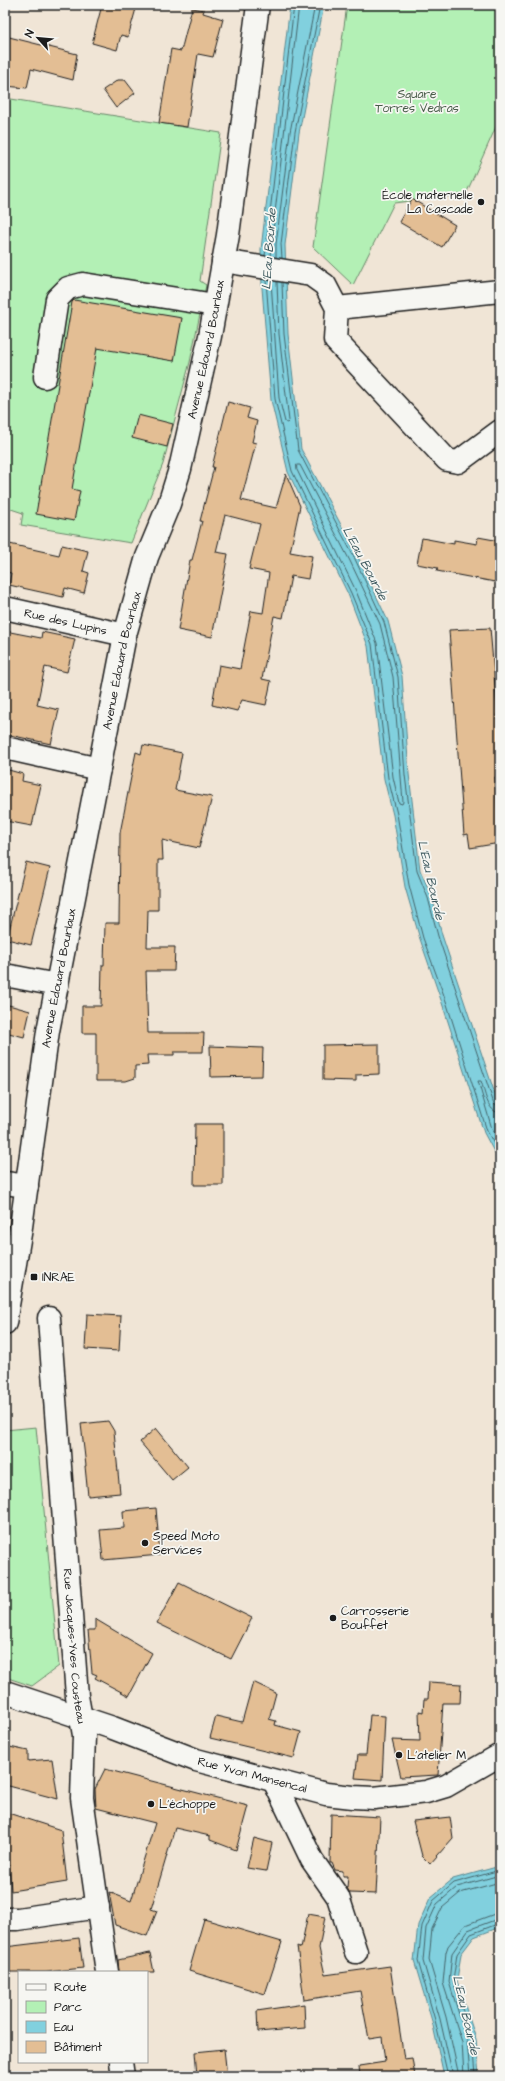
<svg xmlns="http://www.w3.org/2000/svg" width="505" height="2081" font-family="'Architects Daughter',sans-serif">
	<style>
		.green { fill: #b3f0b5; stroke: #688668 }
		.water { fill: #81d0de; stroke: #598890 }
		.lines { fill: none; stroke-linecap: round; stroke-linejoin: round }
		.shore { stroke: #44646a; stroke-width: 1 }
		.building { fill: #e3be94; stroke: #1c1c1c }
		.minor-casing { stroke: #1c1c1c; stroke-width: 25 }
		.minor { stroke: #f6f6f2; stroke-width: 22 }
		.poi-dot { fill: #1c1c1c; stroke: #f6f6f2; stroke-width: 1.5 }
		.labels { text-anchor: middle; stroke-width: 3.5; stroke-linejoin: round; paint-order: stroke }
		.park-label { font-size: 12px; fill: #495c4a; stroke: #f6f6f2 }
		.poi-label { font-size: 12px; fill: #1c1c1c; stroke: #f6f6f2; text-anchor: start }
		.street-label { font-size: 12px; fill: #1c1c1c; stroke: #f6f6f2 }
		.water-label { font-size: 13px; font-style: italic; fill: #3f5b60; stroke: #f6f6f2 }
	</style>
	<rect width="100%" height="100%" fill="#f0e5d6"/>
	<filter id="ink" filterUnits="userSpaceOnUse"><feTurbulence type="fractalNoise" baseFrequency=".025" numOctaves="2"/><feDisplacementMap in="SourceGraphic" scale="8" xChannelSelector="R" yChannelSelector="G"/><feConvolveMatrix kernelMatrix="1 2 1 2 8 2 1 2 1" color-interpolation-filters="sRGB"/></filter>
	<g filter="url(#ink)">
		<g class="green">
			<polygon points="347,5 500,5 500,118 466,194 394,203 353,285 313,247"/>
			<polygon points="5,98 221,133 200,281 206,285 190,362 163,464 131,543 21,525 23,513 5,507"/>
			<polygon points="36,1427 59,1666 32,1686 5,1677 5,1430"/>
		</g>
		<g class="water">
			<polygon points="290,5 324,5 299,133 285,245 288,334 301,449 358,557 388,621 402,676 409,774 420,870 432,897 442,935 500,1109 500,1163 484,1133 442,1003 420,939 405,887 393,815 384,779 368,646 348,594 288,472 271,400 262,288 261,249"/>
			<polygon points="500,1866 500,1927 474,1937 461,1954 457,1981 476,2039 479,2076 444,2076 432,2021 414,1961 418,1925 430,1898 453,1879"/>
		</g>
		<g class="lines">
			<g class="shore">
				<polyline points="265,256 294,5"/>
				<polyline points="270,256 299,5"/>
				<polyline points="276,257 276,244 290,132 315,5"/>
				<polyline points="282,258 281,244 295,132 320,5"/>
				<polyline points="266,280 275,399 292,471 351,593 372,644 388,778 397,814 409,885 423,938 446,1001 487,1131 500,1155"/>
				<polyline points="271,281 279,398 285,422 287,423 289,421 279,334 277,282"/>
				<polyline points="282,283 284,334 298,450 355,559 384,622 398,677 405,775 417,871 428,898 438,936 494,1104 500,1108"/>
				<polygon points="297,465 300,465 350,561 380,624 393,677 403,802 402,804 399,803 393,777 377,643 356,591 297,470"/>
				<path d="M500,1113C487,1112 485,1092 481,1081H478L492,1129L500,1144"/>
				<polyline points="448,2076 435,2020 418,1961 422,1926 433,1901 454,1883 500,1870"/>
				<polyline points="453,2076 440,2019 423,1961 426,1928 437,1904 457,1887 500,1875"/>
				<polyline points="459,2076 446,2017 429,1960 432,1929 442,1908 460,1893 500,1882"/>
				<polyline points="464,2076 462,2042 443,1983 446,1952 448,1946 465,1925 500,1912"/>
				<polyline points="470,2076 467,2040 449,1982 452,1953 468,1930 500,1918"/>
				<polyline points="475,2076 472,2039 453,1981 457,1954 471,1934 500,1923"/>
			</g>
		</g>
		<g class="building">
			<polygon points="102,5 137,5 128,37 121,35 117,50 92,43"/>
			<polygon points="192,8 204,10 203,13 223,19 213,57 198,54 187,127 159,123 171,49 181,51"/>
			<polygon points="5,36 77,54 73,80 31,69 27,88 5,86"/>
			<polygon points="118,80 125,80 135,93 116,108 103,90"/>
			<polygon points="412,199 455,225 442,247 399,222"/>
			<polygon points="74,300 182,318 174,361 97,348 72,489 80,491 74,521 36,514 72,302"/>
			<polygon points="228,402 250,408 247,418 257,421 252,442 256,443 241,500 276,508 286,474 300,506 290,552 312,556 308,579 291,576 283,618 274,616 262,679 271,681 266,705 242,700 237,711 212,705 219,665 240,669 251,611 263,613 269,573 249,569 260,524 225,515 216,552 228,554 212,637 178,630 190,560 192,560 202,521 200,521 214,467 212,467"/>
			<polygon points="138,415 173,424 167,447 132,438"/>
			<polygon points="478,537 500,541 500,583 437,571 438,568 417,564 422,538 454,544 454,540 477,544"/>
			<polygon points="5,543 59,555 62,545 88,551 83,571 89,573 84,593 65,588 63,597 9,585 11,573 5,572"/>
			<polygon points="490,628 500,744 500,776 495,777 498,818 500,818 500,843 470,848 468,834 464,835 449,630"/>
			<polygon points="5,631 41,638 42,632 75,639 67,672 45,667 37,705 59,710 51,744 5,734"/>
			<polygon points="143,745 182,753 175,790 212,797 199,848 162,840 163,860 158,860 158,910 148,910 147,947 175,947 174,971 146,971 148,1033 204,1033 203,1052 174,1052 174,1055 147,1055 148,1065 135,1066 135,1078 126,1081 96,1081 96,1033 82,1033 82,1006 101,1006 102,965 104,965 105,923 119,923 120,833 136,752 141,754"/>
			<polygon points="5,769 23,774 22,781 41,785 32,826 5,821"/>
			<polygon points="26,862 50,868 31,945 7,939"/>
			<polygon points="5,1004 30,1011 24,1037 5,1032"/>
			<polygon points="379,1044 379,1074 356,1075 356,1081 323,1080 323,1045"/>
			<polygon points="210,1046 263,1048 262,1076 211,1077"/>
			<polygon points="195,1124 223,1124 223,1185 194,1185"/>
			<polygon points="87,1314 121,1316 119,1351 85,1349"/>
			<polygon points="108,1421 114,1431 120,1493 88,1496 85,1466 86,1466 81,1424"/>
			<polygon points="156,1428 188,1467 172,1480 140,1442"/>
			<polygon points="156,1508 160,1555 103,1560 100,1530 124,1528 123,1511"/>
			<polygon points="179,1582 252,1618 231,1659 157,1623"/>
			<polygon points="95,1619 152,1653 129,1696 95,1678 97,1675 92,1673 88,1630 95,1630"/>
			<polygon points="253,1682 276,1693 269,1719 276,1721 275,1725 301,1732 294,1758 210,1738 216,1716 242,1722"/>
			<polygon points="429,1682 461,1684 460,1703 443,1703 438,1775 401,1777 392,1740 420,1741 419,1711 423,1712 424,1699 428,1699"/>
			<polygon points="370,1715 385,1716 382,1780 355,1778 358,1755 366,1755"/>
			<polygon points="5,1746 28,1751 28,1761 52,1759 58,1799 5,1785"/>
			<polygon points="105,1769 248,1806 236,1850 210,1840 210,1836 175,1828 151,1909 157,1911 147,1936 115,1925 109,1892 131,1901 155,1823 96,1808 95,1789"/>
			<polygon points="5,1812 61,1830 67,1882 11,1891"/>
			<polygon points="331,1814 380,1817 376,1894 350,1893 347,1888 348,1876 343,1876 343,1871 335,1870 332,1863 330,1863"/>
			<polygon points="450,1817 453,1838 430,1864 422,1856 413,1821"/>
			<polygon points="254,1838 272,1843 266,1871 247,1868"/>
			<polygon points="308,1914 325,1917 319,1948 325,1975 390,1966 404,2059 412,2058 415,2076 360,2076 359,2066 385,2062 382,2037 369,2039 360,1991 304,2000 297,1946 301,1948"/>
			<polygon points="204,1919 282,1942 265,1994 189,1971"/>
			<polygon points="79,1938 83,1968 46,1972 5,1972 5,1947"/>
			<polygon points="150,1953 154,1972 119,1972 118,1960"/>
			<polygon points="304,2004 305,2028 258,2032 257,2011"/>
			<polygon points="224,2049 227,2076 197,2076 195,2052"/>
		</g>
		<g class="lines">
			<defs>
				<g id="minor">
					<polyline points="223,261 311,275 325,285 337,308 335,340 447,460 458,462 500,431"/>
					<polyline points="337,308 500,291"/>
					<polyline points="45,377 57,299 68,288 83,284 215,305"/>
					<path id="s1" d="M5,608L125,635"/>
					<polyline points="5,748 99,769"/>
					<polyline points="5,975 57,985"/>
					<polyline points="5,1183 27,1186"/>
					<path id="s2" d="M49,1318L77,1696L84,1735L82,1798L107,1972"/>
					<path id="s3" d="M5,1323L20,1234L48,1031L125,635L147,557L169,504L180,469L210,336L228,235L258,5"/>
					<path id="s4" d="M5,1692L113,1728L196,1760L326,1794L353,1797L374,1798L426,1792L446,1786L500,1755"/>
					<polyline points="274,1781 312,1860 338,1897 356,1952"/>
					<polyline points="5,1919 18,1919 98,1907"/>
					<polyline points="121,2062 123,2076"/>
				</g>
			</defs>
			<use href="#minor" class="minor-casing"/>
			<use href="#minor" class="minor"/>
		</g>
	</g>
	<g class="poi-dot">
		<circle cx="481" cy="202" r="4"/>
		<rect x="30" y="1273" width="8" height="8" rx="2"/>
		<circle cx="145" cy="1543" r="4"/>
		<circle cx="333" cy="1618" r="4"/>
		<circle cx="399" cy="1755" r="4"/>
		<circle cx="151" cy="1804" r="4"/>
	</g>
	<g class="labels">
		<g class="park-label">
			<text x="417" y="98">Square<tspan x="417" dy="14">Torres Vedras</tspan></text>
		</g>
		<g class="poi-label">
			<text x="473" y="199" text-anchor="end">École maternelle<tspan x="473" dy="14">La Cascade</tspan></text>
			<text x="42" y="1281">INRAE</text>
			<text x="153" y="1540">Speed Moto<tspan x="153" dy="14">Services</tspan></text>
			<text x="341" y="1615">Carrosserie<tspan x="341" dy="14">Bouffet</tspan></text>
			<text x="407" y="1759">L'atelier M</text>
			<text x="159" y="1808">L'échoppe</text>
		</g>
		<g class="street-label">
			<text dy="4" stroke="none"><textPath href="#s3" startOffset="996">Avenue Édouard Bourlaux</textPath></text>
			<text dy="4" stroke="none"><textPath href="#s1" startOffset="62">Rue des Lupins</textPath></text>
			<text dy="4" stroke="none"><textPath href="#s3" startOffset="673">Avenue Édouard Bourlaux</textPath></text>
			<text dy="4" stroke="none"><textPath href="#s3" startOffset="349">Avenue Édouard Bourlaux</textPath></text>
			<text dy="4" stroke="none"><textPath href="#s2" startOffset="329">Rue Jacques-Yves Cousteau</textPath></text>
			<text dy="4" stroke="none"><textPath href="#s4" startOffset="261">Rue Yvon Mansencal</textPath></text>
		</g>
		<g class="water-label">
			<text transform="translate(268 249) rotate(-86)" y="5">L'Eau Bourde</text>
			<text transform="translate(366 563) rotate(62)" y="5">L'Eau Bourde</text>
			<text transform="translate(432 880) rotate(77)" y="5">L'Eau Bourde</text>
			<text transform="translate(467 2015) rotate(77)" y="5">L'Eau Bourde</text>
		</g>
	</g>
	<rect width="505" height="2081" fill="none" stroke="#f6f6f2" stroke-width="20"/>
	<rect x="10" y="10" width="485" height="2061" fill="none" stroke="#1c1c1c" stroke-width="1.5" filter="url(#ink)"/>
	<rect x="18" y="1971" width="130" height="92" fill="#f6f6f2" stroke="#9f9f9c"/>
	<rect x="26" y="1984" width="20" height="6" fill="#f6f6f2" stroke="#9f9f9c"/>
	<text x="54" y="1991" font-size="12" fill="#1c1c1c">Route</text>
	<rect x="26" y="2001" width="20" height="12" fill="#b3f0b5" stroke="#9f9f9c"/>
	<text x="54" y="2011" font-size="12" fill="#1c1c1c">Parc</text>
	<rect x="26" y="2021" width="20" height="12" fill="#81d0de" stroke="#9f9f9c"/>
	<text x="54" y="2031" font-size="12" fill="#1c1c1c">Eau</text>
	<rect x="26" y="2041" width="20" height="12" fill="#e3be94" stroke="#9f9f9c"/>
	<text x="54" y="2051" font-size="12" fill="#1c1c1c">Bâtiment</text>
	<g transform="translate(38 38) rotate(297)" stroke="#f6f6f2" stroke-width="3" paint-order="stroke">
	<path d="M0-3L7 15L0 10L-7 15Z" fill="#1c1c1c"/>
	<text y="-6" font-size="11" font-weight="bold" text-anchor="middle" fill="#1c1c1c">N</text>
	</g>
</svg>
